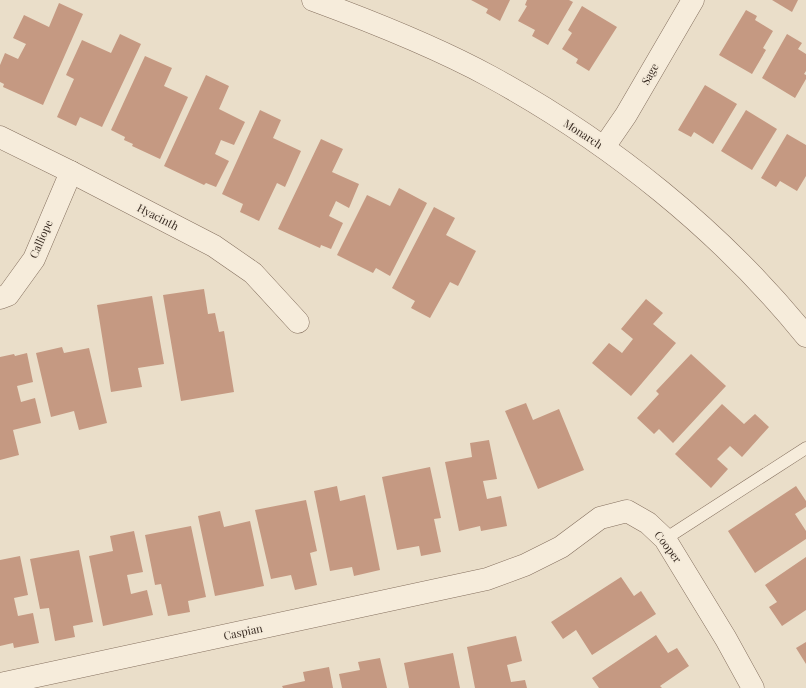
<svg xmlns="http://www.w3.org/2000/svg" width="806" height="688" font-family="'Playfair Display',serif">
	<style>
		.building { fill: #c59982 }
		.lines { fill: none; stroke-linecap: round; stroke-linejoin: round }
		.service-casing { stroke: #85705f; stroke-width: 13 }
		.minor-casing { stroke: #85705f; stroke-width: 23 }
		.tertiary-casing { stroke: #85705f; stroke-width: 23 }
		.service { stroke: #f6ecdb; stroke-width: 12 }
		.minor { stroke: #f6ecdb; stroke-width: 22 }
		.tertiary { stroke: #f6ecdb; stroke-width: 22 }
		.labels { text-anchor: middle; stroke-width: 3; stroke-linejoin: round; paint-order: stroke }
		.street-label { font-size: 11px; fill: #372a21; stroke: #f3e9d8 }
	</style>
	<rect width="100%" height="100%" fill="#eadec9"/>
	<g class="building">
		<polygon points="471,0 510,0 500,21 486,13 488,9"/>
		<polygon points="527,0 569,0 573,2 548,45 532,36 535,30 518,21 527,6 525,5"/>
		<polygon points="772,0 798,0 792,12"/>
		<polygon points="59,3 83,14 43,105 3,87 4,84 0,82 0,65 5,53 18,59 26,44 13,38 24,15 49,27"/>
		<polygon points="582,6 617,27 589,71 576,63 578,59 562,49 572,33 568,30"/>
		<polygon points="746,10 757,16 755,20 773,31 763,48 766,50 752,74 719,55"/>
		<polygon points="120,34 141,44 102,127 80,117 76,126 57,117 74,79 66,75 82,40 111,53"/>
		<polygon points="787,34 802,43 798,49 806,54 806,71 804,74 806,75 806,79 795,98 762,78"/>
		<polygon points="145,56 172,68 164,86 188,97 160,159 132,146 133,144 124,140 125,137 111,130"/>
		<polygon points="206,75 229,86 219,109 245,122 234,145 221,140 215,154 229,161 216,187 206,183 204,185 164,166"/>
		<polygon points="705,85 737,104 713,144 694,132 691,137 678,130"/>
		<polygon points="260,110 281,120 273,138 301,151 285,187 277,183 259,221 240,212 243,204 222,194"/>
		<polygon points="746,110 777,129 752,170 721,151"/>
		<polygon points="787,134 806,145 806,176 797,191 780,181 776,187 761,178"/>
		<polygon points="321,139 343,149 332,172 359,184 349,208 336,201 329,216 343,223 331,249 321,245 320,248 278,229"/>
		<polygon points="399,188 427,203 390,276 376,268 373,273 337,255 367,195 390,206"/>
		<polygon points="434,207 455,218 446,235 476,251 458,286 450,282 430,318 411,308 415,301 392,288"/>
		<polygon points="204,289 208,314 215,313 219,332 224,331 234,392 181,401 163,295"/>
		<polygon points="152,296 164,364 138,368 142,387 111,392 97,305"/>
		<polygon points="646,299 663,313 653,324 676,343 631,396 592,363 609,343 622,353 633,339 621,329"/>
		<polygon points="62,347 64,353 89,348 107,423 79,430 74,411 51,417 36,353"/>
		<polygon points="27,353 33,382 17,386 21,402 35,398 41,423 13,430 19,455 0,460 0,357 14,354 15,356"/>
		<polygon points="691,354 726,386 673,443 659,429 654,434 637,418 659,394 656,391"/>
		<polygon points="526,403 533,420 559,409 584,470 538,489 505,411"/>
		<polygon points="722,404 744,424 755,414 769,427 742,457 730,446 717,459 728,469 711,488 675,454"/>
		<polygon points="489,440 497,479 483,481 487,499 501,496 507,526 481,531 480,526 459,531 445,462 472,457 470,443"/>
		<polygon points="430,467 441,518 434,519 441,552 421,556 419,546 397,550 382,477"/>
		<polygon points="337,486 340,501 365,495 380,570 354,576 352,567 330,571 314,491"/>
		<polygon points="796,486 806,501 806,507 795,514 806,531 806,539 755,573 728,531"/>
		<polygon points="306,500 317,551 310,553 317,585 295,590 291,575 271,579 255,510"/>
		<polygon points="220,511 224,527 250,521 264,586 215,596 198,516"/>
		<polygon points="191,526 206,597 188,601 190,612 168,616 161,584 155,585 145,535"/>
		<polygon points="134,531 143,572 127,575 131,594 147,590 153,615 103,626 89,556 113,551 110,536"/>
		<polygon points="79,550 93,622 73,626 75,637 55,641 49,608 40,609 30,559"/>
		<polygon points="20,556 28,595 14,598 18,616 33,613 39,643 14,648 13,643 0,646 0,560"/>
		<polygon points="806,557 806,610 782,626 769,607 777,602 765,585"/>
		<polygon points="621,577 634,596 641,591 656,614 592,655 576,630 563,639 551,622"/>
		<polygon points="656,635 668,653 677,648 689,666 660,686 662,688 599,688 592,678"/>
		<polygon points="516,636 522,661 507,665 511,682 525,680 527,688 475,688 467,647"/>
		<polygon points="806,642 806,664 796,648"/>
		<polygon points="453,653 460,688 409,688 404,663"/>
		<polygon points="380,658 387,688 342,688 339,674 360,670 358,662"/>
		<polygon points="329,667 333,688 283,688 282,686 305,681 303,672"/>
	</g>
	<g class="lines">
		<defs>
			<polyline id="service" points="665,539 806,448"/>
			<g id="minor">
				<polyline points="0,137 71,172 214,246 253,273 298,322"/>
				<polyline points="604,147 626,115 693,0"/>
				<polyline points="0,298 8,295 34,259 71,172"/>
				<polyline points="0,684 487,579 525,565 561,547 600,518 627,511 648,523 665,539 726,639 753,688"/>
			</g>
			<path id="tertiary" d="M313,0C373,22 434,46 491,77C610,142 721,231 806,336"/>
		</defs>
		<use href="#service" class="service-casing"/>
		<use href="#minor" class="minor-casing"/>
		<use href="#tertiary" class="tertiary-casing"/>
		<use href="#service" class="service"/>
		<use href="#minor" class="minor"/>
		<use href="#tertiary" class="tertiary"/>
	</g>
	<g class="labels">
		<g class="street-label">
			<text transform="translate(650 74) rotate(-60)" y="4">Sage</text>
			<text transform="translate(583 134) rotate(33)" y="4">Monarch</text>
			<text transform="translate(158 217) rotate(27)" y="4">Hyacinth</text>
			<text transform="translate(41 239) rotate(-66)" y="4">Calliope</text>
			<text transform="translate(668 547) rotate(53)" y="4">Cooper</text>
			<text transform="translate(243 632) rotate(-12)" y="4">Caspian</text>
		</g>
	</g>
</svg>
